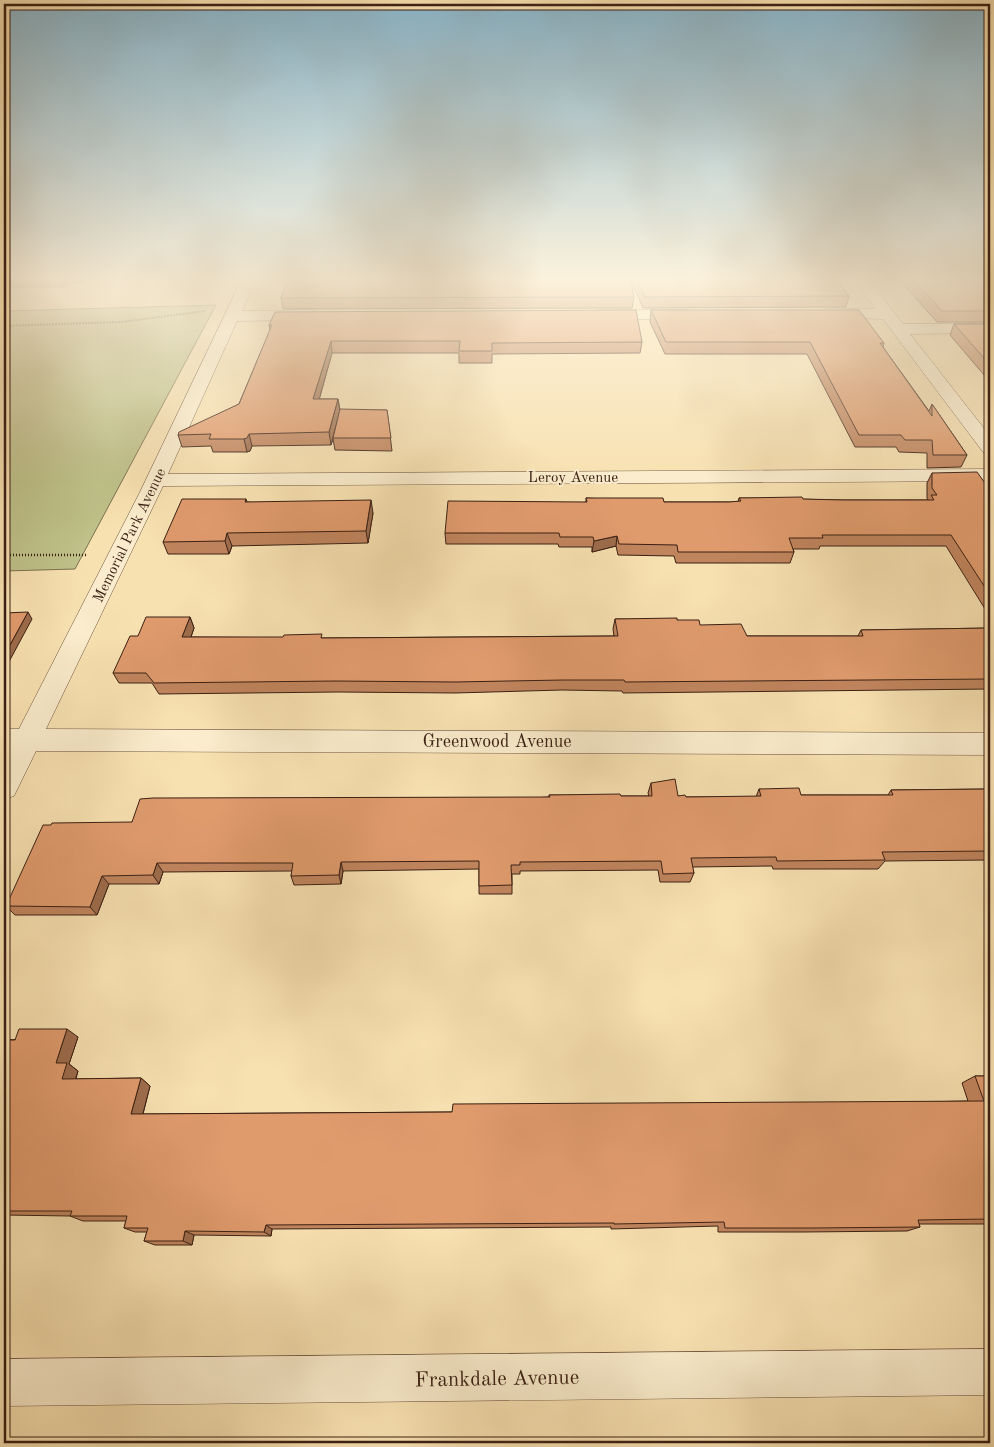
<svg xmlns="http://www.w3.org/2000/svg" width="994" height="1447" font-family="'Old Standard TT',serif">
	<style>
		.green { fill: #bfc28a; stroke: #7c714f }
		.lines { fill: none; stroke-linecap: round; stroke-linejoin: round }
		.minor-casing { stroke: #6a503b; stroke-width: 1 }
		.path-far1 { stroke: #3a2014; stroke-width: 2; stroke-dasharray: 0.5 1; stroke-linecap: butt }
		.path { stroke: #3a2014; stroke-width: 2.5; stroke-dasharray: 1 2; stroke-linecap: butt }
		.minor { fill: #faeccc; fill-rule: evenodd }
		.wall { fill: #c1855e; stroke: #3a2014 }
		.shaded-wall { fill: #9d6c4c; stroke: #3a2014 }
		.building { fill: #e09b6d; stroke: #3a2014 }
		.labels { text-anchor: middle; stroke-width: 4; stroke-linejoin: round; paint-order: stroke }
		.far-street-label { font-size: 15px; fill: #3a2014; stroke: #faeccc }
		.street-label { font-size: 18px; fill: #3a2014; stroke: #faeccc }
		.near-street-label { font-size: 21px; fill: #3a2014; stroke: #faeccc }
	</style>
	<rect width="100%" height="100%" fill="#f8e1b1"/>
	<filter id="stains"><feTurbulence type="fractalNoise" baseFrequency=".004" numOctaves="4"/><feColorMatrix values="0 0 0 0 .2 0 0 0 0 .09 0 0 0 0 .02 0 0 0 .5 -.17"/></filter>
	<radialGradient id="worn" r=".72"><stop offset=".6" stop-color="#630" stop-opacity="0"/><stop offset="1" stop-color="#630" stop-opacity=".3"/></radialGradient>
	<polygon class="green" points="216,305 75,569 4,571 4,311"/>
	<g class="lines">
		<defs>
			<g id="minor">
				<polygon points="242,279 256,279 242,311 311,310 316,312 319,315 316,318 311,320 237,321 168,474 990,469 990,481 163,486 46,729 990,733 990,755 36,751 14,796 4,799 4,759 8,751 4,751 4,729 19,729 139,494"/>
				<polygon points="853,279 868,279 903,324 990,323 990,333 910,334 990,436 990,454 983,452 883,319 821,317 818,314 821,311 826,309 876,309"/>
				<polygon points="599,310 688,310 693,312 696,315 693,318 688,320 594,318 591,315 594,312"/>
				<polygon points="990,1349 990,1395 4,1406 4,1359"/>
			</g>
		</defs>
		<use href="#minor" class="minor-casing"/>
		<polyline class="path-far1" points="4,326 121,322 205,311"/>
		<polyline class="path" points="4,555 86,555"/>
		<use href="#minor" class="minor"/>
	</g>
	<g class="wall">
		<polygon points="4,279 159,279 84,280 82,283 68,283 64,287 4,287"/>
		<polygon points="288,279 836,279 849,296 846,307 643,308 631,280 634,297 632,308 283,309 281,298"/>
		<polygon points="897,279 990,279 990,322 937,322 904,285"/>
		<polygon points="651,310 884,343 883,347 929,411 932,404 967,455 961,467 927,468 927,453 899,452 896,447 855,447 807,354 665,354 650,322"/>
		<polygon points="954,324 990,324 990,382 950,335"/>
		<polygon points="269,325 642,342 640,353 492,354 492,363 459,363 459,353 332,353 319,399 338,399 340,411 387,410 392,451 335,450 333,439 331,445 252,446 250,451 247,452 213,452 211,446 182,447 178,435 239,404 270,330"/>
		<polygon points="932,473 990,490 990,617 946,546 820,546 819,549 793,549 794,552 790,563 676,563 674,556 618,555 616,546 592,552 592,547 559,547 558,544 446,544 445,533 586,502 586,498 664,502 738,502 739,498 843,500 928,500 927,498 927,483"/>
		<polygon points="246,499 247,502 373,513 368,543 232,546 229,554 168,554 163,542"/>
		<polygon points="190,617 194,628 191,637 323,638 614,636 613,629 615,619 677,620 747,636 858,636 861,630 990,628 990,689 623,693 622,691 562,690 455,693 338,692 159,694 152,683 119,683 113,673 138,636"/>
		<polygon points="651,783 678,796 686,797 756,797 759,789 801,795 888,795 891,790 990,789 990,860 885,861 878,869 773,869 772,866 692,867 694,873 690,882 660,882 658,870 520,871 520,874 512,874 512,894 479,894 479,869 343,871 341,884 294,885 291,876 292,871 163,872 159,884 109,884 97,915 15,915 6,906 132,822 549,797 549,795 621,796 649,796 648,793"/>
		<polygon points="78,1037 69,1064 78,1071 76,1079 141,1078 150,1086 143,1114 452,1112 968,1101 962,1083 975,1076 990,1076 990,1224 919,1224 920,1227 907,1231 804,1232 718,1232 718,1226 611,1229 611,1227 272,1229 271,1236 194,1235 192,1245 155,1245 144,1241 147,1232 135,1232 124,1228 126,1221 83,1221 70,1216 4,1215 4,1040"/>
	</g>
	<g class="shaded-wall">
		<polygon points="61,279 66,279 68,283 64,287"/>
		<polygon points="80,279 84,279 82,283"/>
		<polygon points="331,341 332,353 316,411 313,399"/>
		<polygon points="338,399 340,411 331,445 329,432"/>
		<polygon points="249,434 252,446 250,451 247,452 244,439"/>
		<polygon points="371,500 373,513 368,543 366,531"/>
		<polygon points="227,533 232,546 229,554 225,541"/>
		<polygon points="617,536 616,546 592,552 594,541"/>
		<polygon points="28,612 32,619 4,671 4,656"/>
		<polygon points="190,617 194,628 187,648 182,637"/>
		<polygon points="341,862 343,871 341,884 339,875"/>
		<polygon points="157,863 163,872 159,884 153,875"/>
		<polygon points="102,876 109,884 97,915 90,907"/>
		<polygon points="67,1029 78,1037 69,1064 78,1071 73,1086 62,1079 56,1063"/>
		<polygon points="141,1078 150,1086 141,1121 131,1114"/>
		<polygon points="266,1225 272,1229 271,1236 264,1232"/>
		<polygon points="185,1231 194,1235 192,1245 183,1241"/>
	</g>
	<g class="building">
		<polygon points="288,279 630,279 634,297 281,298"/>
		<polygon points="636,279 836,279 849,296 645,297"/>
		<polygon points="912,279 990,279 990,311 942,311"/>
		<polygon points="636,310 642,342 492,343 492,351 459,351 460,341 331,341 313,399 338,399 329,432 249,434 247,438 244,439 209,439 211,434 178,435 179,432 239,404 272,325 269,325 275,312"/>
		<polygon points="651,310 859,310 884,343 880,343 932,416 932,404 967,455 933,455 932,440 905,440 901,435 859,435 810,342 666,342"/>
		<polygon points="954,324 990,324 990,365"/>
		<polygon points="340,409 387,410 391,438 333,438"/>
		<polygon points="977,472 990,490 990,595 951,535 822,535 823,538 789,538 794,552 678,552 677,545 619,544 617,536 594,541 593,537 560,537 559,533 445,533 448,501 587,502 586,498 663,498 664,502 729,502 741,501 739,498 802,497 803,499 843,500 934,500 931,495 937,495 932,488 932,473"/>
		<polygon points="182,499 246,499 245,502 371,500 366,531 227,533 225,541 163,542"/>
		<polygon points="28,612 4,656 4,613"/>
		<polygon points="146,617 190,617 182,637 283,637 284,635 322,634 321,638 618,636 615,619 677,618 677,620 699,620 700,625 741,624 747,636 863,636 861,630 990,628 990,679 625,682 624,680 563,680 455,682 335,681 154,683 146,673 113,673 130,636 138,636"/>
		<polygon points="675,779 678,796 685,795 686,797 761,796 759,789 799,788 801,795 893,795 891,790 990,789 990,851 882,852 885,860 777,861 776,857 691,858 694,873 663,874 661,861 520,862 520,865 511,865 512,885 479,886 479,861 341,862 339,875 291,876 293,863 157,863 153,875 102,876 90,907 6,906 43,825 51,825 52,823 132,822 140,799 153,798 550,797 549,795 620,794 621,796 652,796 651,783"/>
		<polygon points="19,1029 67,1029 56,1063 67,1063 62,1079 141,1078 131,1114 452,1112 453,1104 984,1101 975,1076 990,1076 990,1219 918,1220 920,1227 813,1228 725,1228 724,1222 614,1224 614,1223 266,1225 264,1232 185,1231 183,1241 144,1241 148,1228 124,1228 127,1216 70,1216 72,1211 4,1211 4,1040 15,1040"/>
	</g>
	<linearGradient id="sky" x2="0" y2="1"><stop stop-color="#8ab8cf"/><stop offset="0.58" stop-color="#fcf2dc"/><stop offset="1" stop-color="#fcf2dc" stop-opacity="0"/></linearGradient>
	<rect width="994" height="482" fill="url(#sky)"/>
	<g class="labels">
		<g class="far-street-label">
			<text x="573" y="482">Leroy Avenue</text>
			<text transform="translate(129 535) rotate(-64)" y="5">Memorial Park Avenue</text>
		</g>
		<g class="street-label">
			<text x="497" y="747">Greenwood Avenue</text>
		</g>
		<g class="near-street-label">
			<text transform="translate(497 1378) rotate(-1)" y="7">Frankdale Avenue</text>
		</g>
	</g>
	<rect width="994" height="1447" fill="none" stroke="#f8e1b1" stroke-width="20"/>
	<rect x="5" y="5" width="984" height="1437" fill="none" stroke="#3a2014" stroke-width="2.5"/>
	<rect x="10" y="10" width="974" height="1427" fill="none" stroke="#3a2014"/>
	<rect width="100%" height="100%" filter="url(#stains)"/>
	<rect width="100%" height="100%" fill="url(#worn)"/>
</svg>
